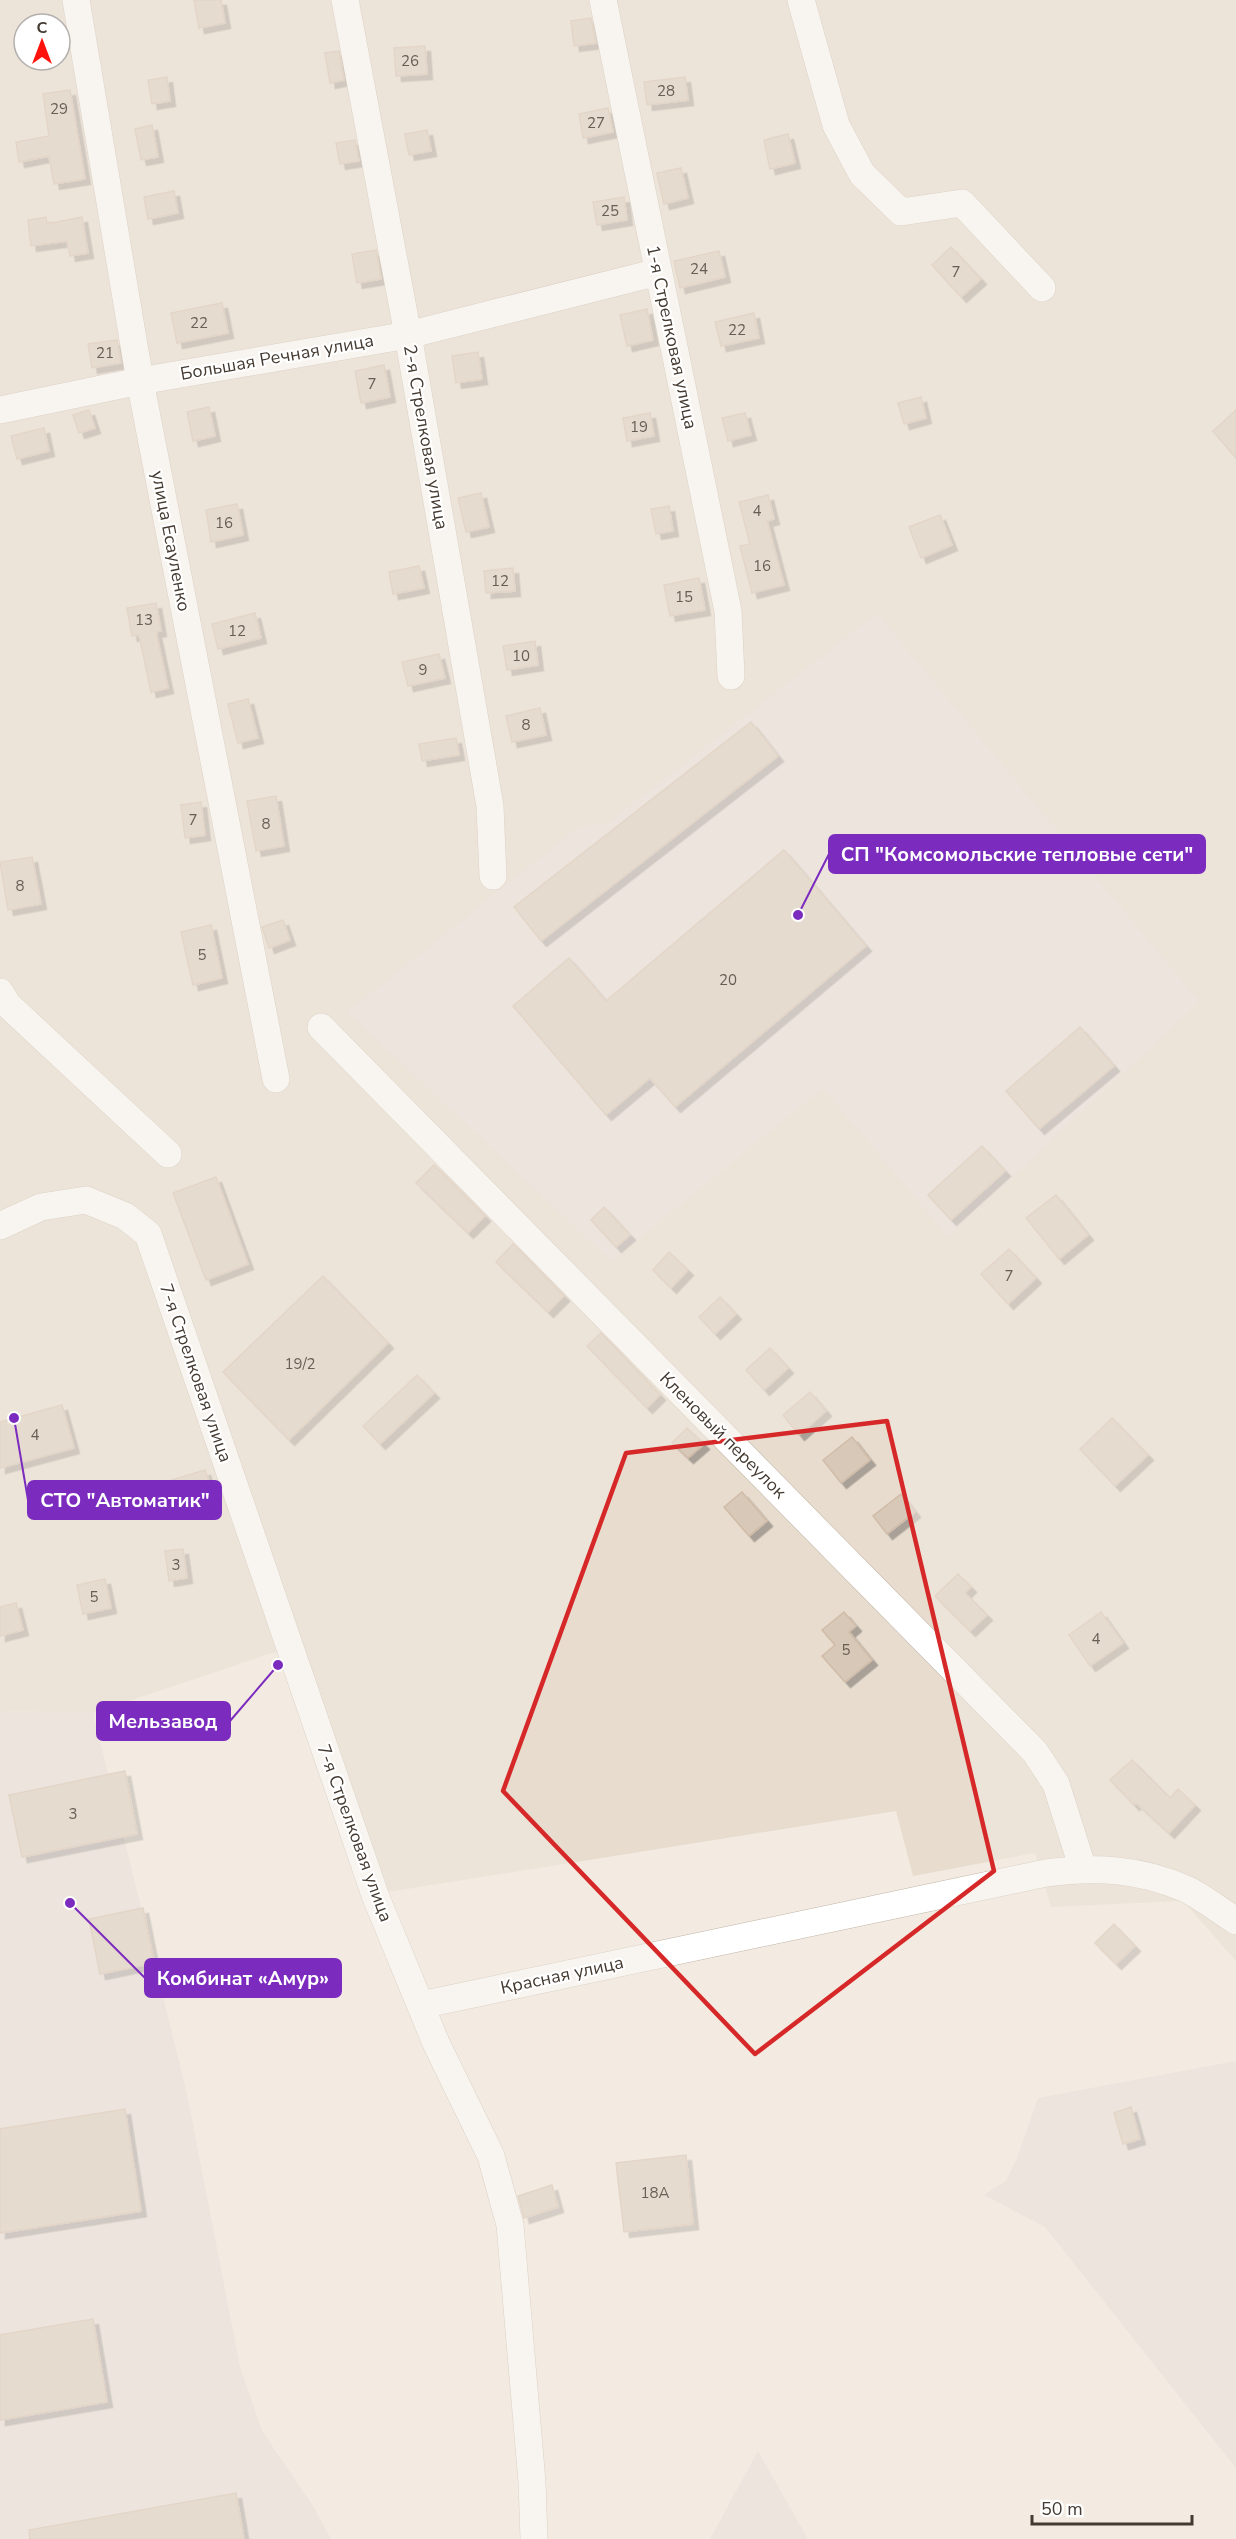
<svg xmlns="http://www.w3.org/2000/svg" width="1236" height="2539" font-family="'Nunito Sans',sans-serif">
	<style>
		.residential { fill: #e7dcce; fill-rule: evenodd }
		.industrial { fill: #e4dcd7 }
		.building { fill: #d8c8b8; stroke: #d1bca8; stroke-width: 1.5; filter: url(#shadow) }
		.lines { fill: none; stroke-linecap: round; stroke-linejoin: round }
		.minor-casing { stroke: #c1b4a6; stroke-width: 28 }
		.minor { stroke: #fff; stroke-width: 27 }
		.marked { fill: none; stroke: #d62828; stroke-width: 4.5; stroke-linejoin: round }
		.labels { text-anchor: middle; stroke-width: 4.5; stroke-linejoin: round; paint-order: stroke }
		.number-label { font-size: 15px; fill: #695e53 }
		.street-label { font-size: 18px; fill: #443a31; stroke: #fff }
		.leader { fill: none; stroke: #7b2cbf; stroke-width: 2 }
		.callout-dot { fill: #7b2cbf; stroke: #fff; stroke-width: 2 }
		.callout { fill: #7b2cbf; stroke: #7b2cbf; stroke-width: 2 }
		.callout-label { font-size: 20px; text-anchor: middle; font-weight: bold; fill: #fff }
	</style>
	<defs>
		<filter id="shadow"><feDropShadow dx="5.5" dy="5.5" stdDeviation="0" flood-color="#0004"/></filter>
	</defs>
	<rect width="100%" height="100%" fill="#f3ebe1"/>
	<path class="residential" d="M0,0H1236V1961L1183,1901L1051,1907L1035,1853L913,1876L896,1811L382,1893L299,1644L93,1713L0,1711ZM24,24H60V60H24ZM607,823L948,1236L823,1088L611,1261L577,828Z"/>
	<g class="industrial">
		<polygon points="877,613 1200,1002 948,1237 823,1088 611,1261 347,1012 577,828 607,823"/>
		<polygon points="0,1711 93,1713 187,2094 240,2367 262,2431 313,2506 331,2539 0,2539"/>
		<polygon points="1236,2061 1236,2468 1045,2227 984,2195 1006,2181 1017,2158 1038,2098"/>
		<polygon points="758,2451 808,2539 710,2539"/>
	</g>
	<g class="building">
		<polygon points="194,0 221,0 225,23 199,28"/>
		<polygon points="591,18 596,43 574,46 571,21"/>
		<polygon points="425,46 427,74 396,76 394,48"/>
		<polygon points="339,51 344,80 330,83 325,53"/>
		<polygon points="167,77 170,101 152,104 148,80"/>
		<polygon points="685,77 688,100 647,105 644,82"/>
		<polygon points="70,90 85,179 54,184 49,156 19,162 16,142 49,136 43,94"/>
		<polygon points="608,108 613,132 583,138 579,114"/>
		<polygon points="152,125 158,157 141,160 135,129"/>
		<polygon points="427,130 431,151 409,155 405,134"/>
		<polygon points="788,134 795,163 770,169 764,140"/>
		<polygon points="355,140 359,161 340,164 336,143"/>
		<polygon points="681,168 688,198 664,204 657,173"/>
		<polygon points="174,191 178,213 148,219 144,197"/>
		<polygon points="624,197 627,220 597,225 593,202"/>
		<polygon points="46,217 47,224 82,217 88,253 70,256 67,241 31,246 28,220"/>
		<polygon points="951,247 981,279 961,297 932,265"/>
		<polygon points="376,250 381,279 357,283 352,254"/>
		<polygon points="719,251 725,277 680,288 674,261"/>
		<polygon points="222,303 228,333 177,343 171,313"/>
		<polygon points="647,309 653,340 627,346 620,315"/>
		<polygon points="754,313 759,338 721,346 715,322"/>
		<polygon points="117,340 121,363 92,368 88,344"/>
		<polygon points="478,352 482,379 456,383 452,356"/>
		<polygon points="384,365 390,397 361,403 355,371"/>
		<polygon points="921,397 926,418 904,424 898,403"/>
		<polygon points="209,407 215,436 193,441 187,412"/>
		<polygon points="89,410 95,428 79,433 73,415"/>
		<polygon points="1236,410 1236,458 1213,431"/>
		<polygon points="650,413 654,436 627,441 623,418"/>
		<polygon points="745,413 751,435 728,441 722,418"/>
		<polygon points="44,428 49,451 17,459 11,436"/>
		<polygon points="481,493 489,527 466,532 458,498"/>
		<polygon points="768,495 774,519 767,521 784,585 752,593 740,546 750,544 739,502"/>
		<polygon points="237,504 243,535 211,542 206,510"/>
		<polygon points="669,506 673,531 656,534 651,509"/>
		<polygon points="940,515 952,545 921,558 909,527"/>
		<polygon points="419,566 424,588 393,594 389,572"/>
		<polygon points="513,568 515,591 486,593 484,571"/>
		<polygon points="699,578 705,610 670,616 664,585"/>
		<polygon points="156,603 161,631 156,632 168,688 151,692 139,635 132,636 127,608"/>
		<polygon points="255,613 261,638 218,649 212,624"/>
		<polygon points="535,641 538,665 507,670 503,646"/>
		<polygon points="439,654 445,678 408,686 402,662"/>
		<polygon points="248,699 258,738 238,743 228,704"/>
		<polygon points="540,708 546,735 512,742 506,716"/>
		<polygon points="751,722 778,756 541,941 514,907"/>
		<polygon points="456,738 459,755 422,761 419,744"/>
		<polygon points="276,796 284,846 256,851 247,801"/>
		<polygon points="201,802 205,835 185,838 181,805"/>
		<polygon points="784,850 866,946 675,1107 650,1078 606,1115 513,1006 569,958 606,1001"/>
		<polygon points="32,857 41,904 8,910 0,862"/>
		<polygon points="283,920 290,940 269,948 262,927"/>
		<polygon points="211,925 222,978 193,985 181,932"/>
		<polygon points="1080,1027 1114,1066 1039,1129 1006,1091"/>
		<polygon points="982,1146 1005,1171 951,1220 928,1195"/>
		<polygon points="434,1165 485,1216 468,1233 416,1183"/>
		<polygon points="216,1177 248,1264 206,1280 173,1193"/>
		<polygon points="1056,1195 1088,1235 1059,1259 1026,1218"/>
		<polygon points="604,1207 630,1235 616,1247 591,1220"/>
		<polygon points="513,1244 564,1296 548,1312 496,1262"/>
		<polygon points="1009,1249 1036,1278 1008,1304 981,1274"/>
		<polygon points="669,1252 688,1270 671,1288 653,1270"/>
		<polygon points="323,1276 388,1343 289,1440 223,1372"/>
		<polygon points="720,1297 736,1314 715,1334 699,1317"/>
		<polygon points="601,1333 660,1395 647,1408 587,1346"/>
		<polygon points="770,1348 788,1368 764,1390 746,1370"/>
		<polygon points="417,1375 434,1393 380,1444 363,1426"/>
		<polygon points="810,1392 826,1411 799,1435 783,1415"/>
		<polygon points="62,1405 74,1448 0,1468 0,1422"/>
		<polygon points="1112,1418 1148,1455 1115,1486 1080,1449"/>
		<polygon points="687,1428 704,1444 688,1458 672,1443"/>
		<polygon points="852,1437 870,1460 841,1483 823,1460"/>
		<polygon points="205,1470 212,1491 169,1505 162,1483"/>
		<polygon points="742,1492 767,1521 749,1536 724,1507"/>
		<polygon points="901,1494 915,1512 887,1534 873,1516"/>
		<polygon points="183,1549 187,1578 169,1581 165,1551"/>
		<polygon points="958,1574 971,1587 965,1593 987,1615 970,1631 935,1596"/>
		<polygon points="105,1579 111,1608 83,1614 77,1585"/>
		<polygon points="16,1603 23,1630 0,1636 0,1607"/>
		<polygon points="844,1612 856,1626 849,1632 872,1660 845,1682 822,1656 835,1645 822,1630"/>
		<polygon points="1101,1612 1123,1643 1090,1666 1069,1635"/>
		<polygon points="1132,1760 1170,1798 1178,1789 1195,1805 1169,1833 1136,1803 1134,1805 1110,1780"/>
		<polygon points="125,1771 137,1834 22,1857 9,1795"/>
		<polygon points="143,1908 154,1963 100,1974 89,1919"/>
		<polygon points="1114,1924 1135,1946 1116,1964 1095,1943"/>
		<polygon points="1131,2107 1140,2139 1123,2144 1114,2113"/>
		<polygon points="125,2109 141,2211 0,2233 0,2129"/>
		<polygon points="686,2155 693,2224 624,2232 616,2163"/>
		<polygon points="552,2185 558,2207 524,2218 518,2196"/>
		<polygon points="93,2319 107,2402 0,2420 0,2335"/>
		<polygon points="236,2493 244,2539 30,2539 29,2530"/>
	</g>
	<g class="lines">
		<defs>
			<g id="minor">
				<polyline points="76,0 140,381 276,1079"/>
				<polyline points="345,0 408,335 490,806 493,876"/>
				<polyline points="603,0 728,611 731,676"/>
				<polyline points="801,0 836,125 862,174 901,212 962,203 1042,288"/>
				<polyline points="0,410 140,381 408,335 658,272"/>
				<polyline points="0,992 8,1005 168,1154"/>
				<polyline points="321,1027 1035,1752 1056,1784 1083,1869"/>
				<polyline points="0,1226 41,1207 86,1200 125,1216 148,1234 375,1895 436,2043 491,2156 510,2225 532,2482 534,2539"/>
				<path d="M421,2005L1046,1873C1096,1867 1138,1868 1186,1889C1203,1897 1220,1911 1236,1921"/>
			</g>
		</defs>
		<use href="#minor" class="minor-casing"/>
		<use href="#minor" class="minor"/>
	</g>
	<path d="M0 0H1236V2539H0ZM887,1421L994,1871L755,2054L503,1791L626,1453Z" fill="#f3ebe1" fill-opacity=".55" fill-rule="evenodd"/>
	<path class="marked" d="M887,1421L994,1871L755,2054L503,1791L626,1453Z"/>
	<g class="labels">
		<g class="number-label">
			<text x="410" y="66">26</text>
			<text x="666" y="96">28</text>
			<text x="59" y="114">29</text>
			<text x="596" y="128">27</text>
			<text x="610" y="216">25</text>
			<text x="699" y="274">24</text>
			<text x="956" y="277">7</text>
			<text x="199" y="328">22</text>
			<text x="737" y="335">22</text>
			<text x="105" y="358">21</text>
			<text x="372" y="389">7</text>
			<text x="639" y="432">19</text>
			<text x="757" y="516">4</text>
			<text x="224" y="528">16</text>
			<text x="762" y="571">16</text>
			<text x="500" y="586">12</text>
			<text x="684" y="602">15</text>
			<text x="144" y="625">13</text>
			<text x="237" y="636">12</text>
			<text x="521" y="661">10</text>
			<text x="423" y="675">9</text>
			<text x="526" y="730">8</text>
			<text x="193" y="825">7</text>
			<text x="266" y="829">8</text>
			<text x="20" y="891">8</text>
			<text x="202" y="960">5</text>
			<text x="728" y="985">20</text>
			<text x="1009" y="1281">7</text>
			<text x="300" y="1369">19/2</text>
			<text x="35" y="1440">4</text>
			<text x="176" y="1570">3</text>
			<text x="94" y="1602">5</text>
			<text x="1096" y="1644">4</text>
			<text x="846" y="1655">5</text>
			<text x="73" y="1819">3</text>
			<text x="655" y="2198">18А</text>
		</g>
		<g class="street-label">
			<text transform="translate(672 337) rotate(78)" y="6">1-я Стрелковая улица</text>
			<text transform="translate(277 357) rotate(-10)" y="6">Большая Речная улица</text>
			<text transform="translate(426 437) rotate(80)" y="6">2-я Стрелковая улица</text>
			<text transform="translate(171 541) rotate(79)" y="6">улица Есауленко</text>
			<text transform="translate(196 1373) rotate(71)" y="6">7-я Стрелковая улица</text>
			<text transform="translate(723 1435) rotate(45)" y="6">Кленовый переулок</text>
			<text transform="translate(355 1833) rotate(70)" y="6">7-я Стрелковая улица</text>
			<text transform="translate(562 1975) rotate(-12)" y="6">Красная улица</text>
		</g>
	</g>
	<path class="leader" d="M798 915L829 854M14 1418L28 1500M278 1665L230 1721M70 1903L145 1978"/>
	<g class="callout-dot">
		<circle cx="798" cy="915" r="6"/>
		<circle cx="14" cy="1418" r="6"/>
		<circle cx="278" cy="1665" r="6"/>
		<circle cx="70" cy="1903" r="6"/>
	</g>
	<g class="callout">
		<rect x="829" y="835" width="376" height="38" rx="6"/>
		<rect x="28" y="1481" width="193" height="38" rx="6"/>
		<rect x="97" y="1702" width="133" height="38" rx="6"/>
		<rect x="145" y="1959" width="196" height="38" rx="6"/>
	</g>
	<g class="callout-label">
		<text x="1017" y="861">СП "Комсомольские тепловые сети"</text>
		<text x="125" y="1507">СТО "Автоматик"</text>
		<text x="163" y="1728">Мельзавод</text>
		<text x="243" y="1985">Комбинат «Амур»</text>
	</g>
	<g transform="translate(42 42)"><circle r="28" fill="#ffffff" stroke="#b4b0ad" stroke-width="1.5"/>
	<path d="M0-4.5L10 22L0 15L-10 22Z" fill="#ff120b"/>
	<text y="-9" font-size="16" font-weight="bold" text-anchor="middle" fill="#443a31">С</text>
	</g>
	<path d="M1032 2515v9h160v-9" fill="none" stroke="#443a31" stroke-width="3"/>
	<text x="1041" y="2515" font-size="18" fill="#443a31" stroke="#ffffff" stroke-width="4.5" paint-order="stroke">50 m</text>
</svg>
